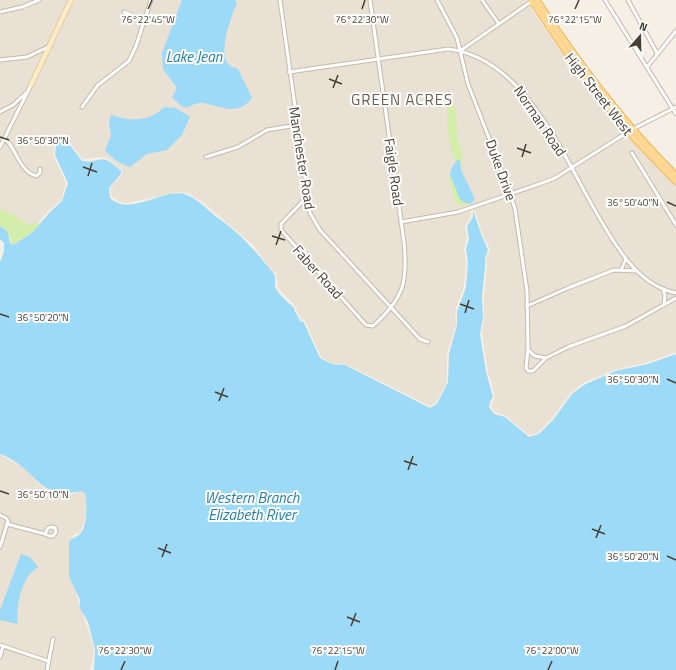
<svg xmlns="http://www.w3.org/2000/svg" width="676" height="670" font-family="'Titillium Web',sans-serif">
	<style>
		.residential { fill: #e9e1d4 }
		.green { fill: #d5edab }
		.water { fill: #9cdaf7 }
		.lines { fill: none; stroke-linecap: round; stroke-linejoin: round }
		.street-casing { stroke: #c4b9ab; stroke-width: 5 }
		.secondary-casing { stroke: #dcc393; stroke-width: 6 }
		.primary-casing { stroke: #efb659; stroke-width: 7 }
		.street { stroke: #fff; stroke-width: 3 }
		.secondary { stroke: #ffecc6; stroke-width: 4.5 }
		.primary { stroke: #ffd895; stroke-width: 5 }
		.ticks { fill: none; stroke: #483f34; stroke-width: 1.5 }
		.labels { text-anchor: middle; stroke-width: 4; stroke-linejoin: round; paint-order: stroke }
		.street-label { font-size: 14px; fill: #483f34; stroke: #fff }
		.water-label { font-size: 15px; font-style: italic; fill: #217eae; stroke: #fff }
		.neighbourhood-label { font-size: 15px; letter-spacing: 1px; fill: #6c5c4b; stroke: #fff }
		.ticks-label { font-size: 10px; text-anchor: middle; fill: #483f34; stroke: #fff; stroke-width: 4; stroke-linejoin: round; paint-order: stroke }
	</style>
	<rect width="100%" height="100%" fill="#f5efe6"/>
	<g class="residential">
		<polygon points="0,0 525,0 591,94 622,131 676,187 676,352 649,362 614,370 583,383 571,393 551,419 538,433 529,435 506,416 495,412 491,407 495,397 488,372 482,334 484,317 484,296 487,267 486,258 490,250 482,233 474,208 471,210 471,216 465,226 467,238 464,249 466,263 464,287 455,311 456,325 447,354 447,382 436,403 430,406 345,364 332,363 321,357 304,319 302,320 296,310 298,309 278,288 276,274 268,266 254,246 205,204 188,193 178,192 127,203 119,202 112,197 110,188 122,175 122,170 110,160 103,157 82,159 64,134 56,137 53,155 66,183 61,200 48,211 32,231 9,231 0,222"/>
		<polygon points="0,455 22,466 40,485 58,495 67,496 81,491 84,492 88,500 87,515 80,533 74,534 69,544 73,584 94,648 92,663 89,670 0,670"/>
	</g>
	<g class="green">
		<path d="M449,99L452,100C458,110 456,119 457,130C458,145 466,155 461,170L460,161L458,160L450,173L453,184L465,203L470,204L464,206L456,204L448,177L456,161C449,149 444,112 449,99Z"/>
		<polygon points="0,209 14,215 28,225 34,223 40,224 33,232 12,245 8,232 0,226"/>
	</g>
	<g class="water">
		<path d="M182,0H234L237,2C232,16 216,54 230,66C232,67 236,68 238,69L252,98C236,118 221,105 202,103C187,102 190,117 172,97L177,88L163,69L162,53Z"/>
		<path d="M165,107L176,108L190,117L182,135L167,150L147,154L130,167C120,164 111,158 105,150L111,136L109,121L111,115C133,122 147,122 165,107Z"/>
		<path d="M63,136L82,161C103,164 100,151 121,171V174L109,188L110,198C132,218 164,186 187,195C200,200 208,211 218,218C240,233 258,254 274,274C277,279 273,284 276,289C280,296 289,303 295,309L294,310L301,322L303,321L320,358L332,364L345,365L430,408L437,404L448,382L449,354L457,325V312L466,287L468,263L466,249L469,239L467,226L473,217V210L481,234L488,250L485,258V267L482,296L483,317L480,334L486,372L493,397L490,402L489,407L494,414L505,417L529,437L539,434L553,420L572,394L584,385L615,371L648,364L676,354V670H94L95,649L88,622L80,608V600L69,577V541C72,538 77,537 80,534C87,528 88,502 85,493L81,491C37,502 37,467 0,454V262L4,252V243L0,239V226L8,232L10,243L13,245L33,232L50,212L62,201L68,183L55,155L57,138Z"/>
		<path d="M458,159L460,161L461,170L475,199L470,204L461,201C459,197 457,193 456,189C451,175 445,175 458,159Z"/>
		<path d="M21,554L30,557L38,567C34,570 29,574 27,578C19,591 16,610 18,624L0,620V610Z"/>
	</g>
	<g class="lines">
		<defs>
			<g id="street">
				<polyline points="280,0 310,213 320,230 420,339 428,342"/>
				<polyline points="437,0 457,38 468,84 508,187 515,209 527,291 528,349 526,368 528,371 533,371 546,358"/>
				<polyline points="482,0 499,24"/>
				<polyline points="605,0 676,114"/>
				<polyline points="628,0 657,53"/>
				<polyline points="0,12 22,7 39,0"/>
				<polyline points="124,12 145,20"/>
				<polyline points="460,51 532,1"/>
				<polyline points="0,60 27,57 50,46"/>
				<polyline points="647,67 676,31"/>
				<path d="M289,72L448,49C528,58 566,164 603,224C620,253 641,286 676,293"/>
				<polyline points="82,107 98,85 129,61 136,46 151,0"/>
				<polyline points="0,112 13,105 27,92"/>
				<polyline points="633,129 676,107"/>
				<path d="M4,139C14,142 18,171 36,176L40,173V169"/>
				<polyline points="0,147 31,85"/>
				<polyline points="632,153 676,225"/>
				<polyline points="206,157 238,147 267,130 297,125"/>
				<path d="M306,198L281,224V230L366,325L373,326C404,298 408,282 404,242L370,0"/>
				<polyline points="401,222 458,212 542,183 555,178 628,132"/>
				<polyline points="621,270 626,259"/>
				<polyline points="663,289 665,295 664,305"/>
				<polyline points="527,306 568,288 614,270 636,271"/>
				<polyline points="528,350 535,356 546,358 568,347 626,326 676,298"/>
				<polyline points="0,515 6,518 8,521 0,547"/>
				<polyline points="7,524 45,534"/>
				<polygon points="52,527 55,528 56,532 53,536 49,536 45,534 48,528"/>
				<polyline points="0,645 48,661"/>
				<polyline points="0,657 3,646"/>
				<polyline points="47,670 53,639"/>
			</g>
			<polyline id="secondary" points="31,85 71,0"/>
			<g id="primary">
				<polyline points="531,0 585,80 628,132 676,182"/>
				<path d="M537,0C579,63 622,122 676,175"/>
			</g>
		</defs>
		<use href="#street" class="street-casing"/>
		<use href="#secondary" class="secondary-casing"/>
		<use href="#primary" class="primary-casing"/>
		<use href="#street" class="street"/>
		<use href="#secondary" class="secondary"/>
		<use href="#primary" class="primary"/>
	</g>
	<path class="ticks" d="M148,9L152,0M362,9L365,0M575,9L579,0M329,79L342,84M333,88L338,75M0,137L9,140M517,148L531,153M522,157L526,144M83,167L97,172M88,176L92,163M667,202L676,206M272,236L285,240M276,245L281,231M460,304L474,309M465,313L469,300M0,314L9,317M667,379L676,383M215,392L228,397M219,401L224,388M404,461L417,465M408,470L413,456M0,491L9,494M592,529L605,534M596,538L601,525M158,548L171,553M667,556L676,560M162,557L167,544M347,617L360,622M351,626L356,613M121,670L125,661M335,670L338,661M548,670L552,661"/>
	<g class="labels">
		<g class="street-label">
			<text transform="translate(599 94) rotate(52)" y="5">High Street West</text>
			<text transform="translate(540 121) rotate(56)" y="5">Norman Road</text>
			<text transform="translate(302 158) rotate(81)" y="5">Manchester Road</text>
			<text transform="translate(501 170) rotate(70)" y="5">Duke Drive</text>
			<text transform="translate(394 172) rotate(82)" y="5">Faigle Road</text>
			<text transform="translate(318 272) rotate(48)" y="5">Faber Road</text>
		</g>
		<g class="water-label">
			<text x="194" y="62">Lake Jean</text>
			<text x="252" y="503">Western Branch<tspan x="252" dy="17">Elizabeth River</tspan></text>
		</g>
		<g class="neighbourhood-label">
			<text x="402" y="105">GREEN ACRES</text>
		</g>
	</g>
	<g class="ticks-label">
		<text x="362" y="23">76°22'30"W</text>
		<text x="575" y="23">76°22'15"W</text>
		<text x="148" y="23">76°22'45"W</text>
		<text x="43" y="144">36°50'30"N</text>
		<text x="633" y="206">36°50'40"N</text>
		<text x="43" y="321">36°50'20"N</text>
		<text x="633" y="383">36°50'30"N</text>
		<text x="43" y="498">36°50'10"N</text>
		<text x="633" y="560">36°50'20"N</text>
		<text x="125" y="654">76°22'30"W</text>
		<text x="338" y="654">76°22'15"W</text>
		<text x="552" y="654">76°22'00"W</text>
	</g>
	<g transform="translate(640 36) rotate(20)" stroke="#ffffff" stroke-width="3" paint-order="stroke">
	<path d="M0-3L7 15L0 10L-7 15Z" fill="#483f34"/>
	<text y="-6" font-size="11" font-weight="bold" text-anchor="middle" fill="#483f34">N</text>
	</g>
</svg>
